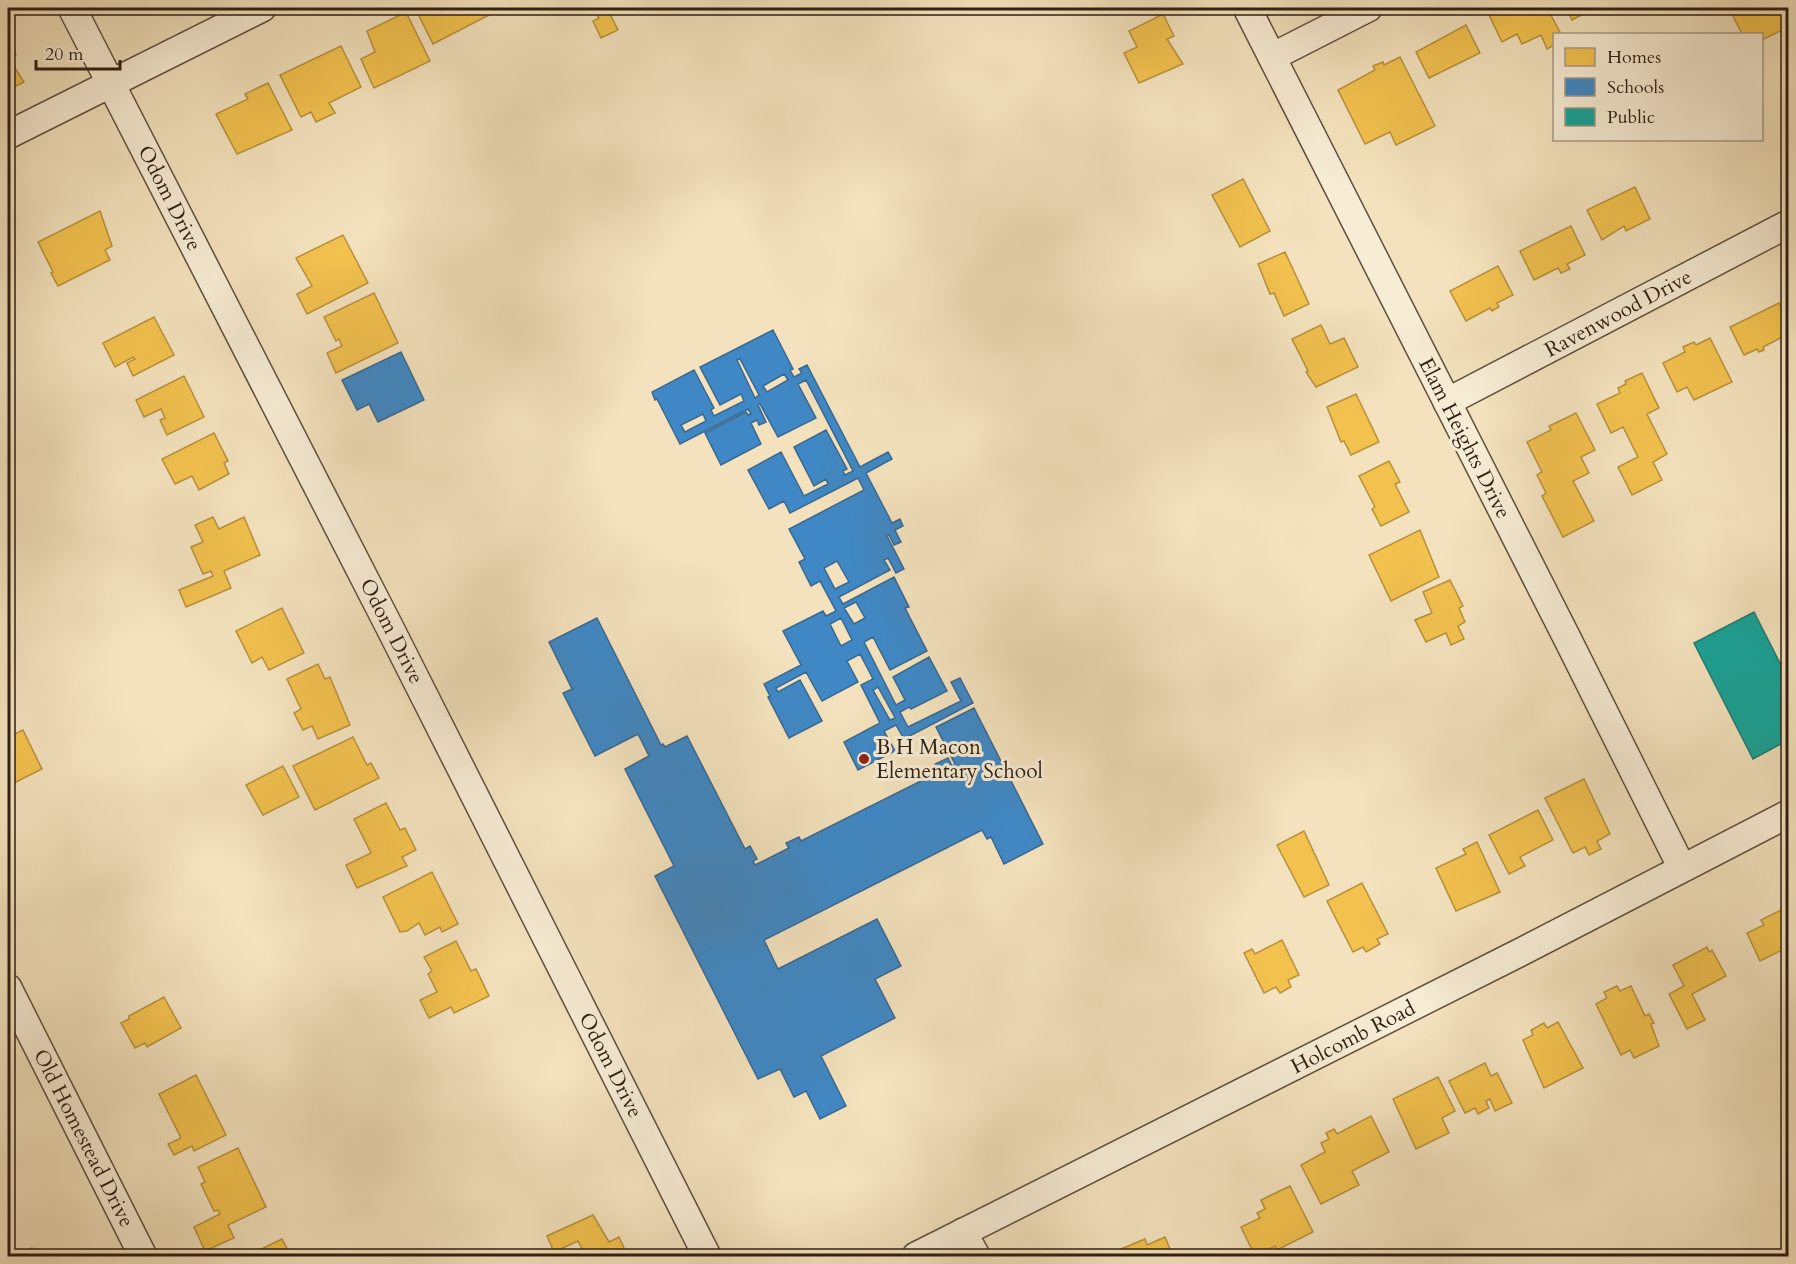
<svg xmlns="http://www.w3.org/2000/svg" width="1796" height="1264" font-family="Cardo,serif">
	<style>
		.homes { fill: #f2c14e; stroke: #b7903c; stroke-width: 1.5 }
		.schools { fill: #3f88c5; stroke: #3a6890; stroke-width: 1.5; fill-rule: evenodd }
		.public { fill: #17a398; stroke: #1e7b70; stroke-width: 1.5 }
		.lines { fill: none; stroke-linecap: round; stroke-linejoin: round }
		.minor-casing { stroke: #5f4f3e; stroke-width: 30 }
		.minor { stroke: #f7ecd4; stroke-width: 27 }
		.poi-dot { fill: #8f2418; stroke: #f7ecd4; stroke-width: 2 }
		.labels { text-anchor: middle; stroke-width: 6; stroke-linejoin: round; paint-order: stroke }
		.street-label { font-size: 21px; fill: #2e1e13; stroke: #f7ecd4 }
		.poi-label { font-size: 21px; fill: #2e1e13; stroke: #f7ecd4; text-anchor: start }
	</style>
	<rect width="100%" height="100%" fill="#f3e2bd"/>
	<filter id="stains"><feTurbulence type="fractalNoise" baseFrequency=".00333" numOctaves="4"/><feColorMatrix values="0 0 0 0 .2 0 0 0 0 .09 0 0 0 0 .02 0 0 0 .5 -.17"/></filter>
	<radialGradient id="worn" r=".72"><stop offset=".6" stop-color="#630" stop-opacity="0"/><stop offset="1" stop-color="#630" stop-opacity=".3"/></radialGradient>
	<g class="homes">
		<polygon points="415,8 490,8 493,13 433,44"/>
		<polygon points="593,8 618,8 609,12 618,30 601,38 593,21 599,18"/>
		<polygon points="1503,8 1547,8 1561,34 1554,34 1554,45 1547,49 1541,35 1522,44 1517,34 1502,42 1489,15"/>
		<polygon points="1566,8 1592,8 1593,9 1572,20"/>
		<polygon points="1729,8 1788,8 1788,27 1762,40 1762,34 1742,34"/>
		<polygon points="406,12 430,61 374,88 361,59 375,52 367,31"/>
		<polygon points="1163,14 1174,36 1167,39 1183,64 1139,83 1124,53 1137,47 1129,31"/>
		<polygon points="1466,25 1480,53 1429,78 1416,52"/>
		<polygon points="8,35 16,55 9,59 24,82 8,90"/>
		<polygon points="341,46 361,87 329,103 335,113 316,122 311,112 301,117 280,75"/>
		<polygon points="1400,57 1435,126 1396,145 1390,132 1365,144 1338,90 1375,70 1373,66 1383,62 1384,65"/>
		<polygon points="268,83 292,130 237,154 216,114 248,99 245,94"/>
		<polygon points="1243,179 1270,231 1240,247 1212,195"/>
		<polygon points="1635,187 1650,219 1626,231 1624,226 1602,240 1587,210"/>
		<polygon points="100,211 112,246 105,250 110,260 58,286 51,273 53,272 38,242"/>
		<polygon points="1571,226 1585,255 1567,264 1570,269 1561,273 1558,268 1534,280 1520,251"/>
		<polygon points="343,235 368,283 307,314 297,294 312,286 296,258"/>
		<polygon points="1285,252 1309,304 1284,316 1274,293 1270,294 1258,264"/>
		<polygon points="1498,266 1513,295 1497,303 1499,307 1492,311 1490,308 1466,321 1450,291"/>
		<polygon points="374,293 398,343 336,373 327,353 342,346 339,339 336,341 324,317"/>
		<polygon points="1779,303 1788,322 1788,334 1763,347 1764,350 1759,352 1757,349 1744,355 1730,327"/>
		<polygon points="154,317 174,355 133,376 127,363 135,359 133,357 115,367 103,343"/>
		<polygon points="1321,325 1330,344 1344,338 1358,367 1316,387 1306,372 1308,371 1292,339"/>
		<polygon points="1710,338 1732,382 1694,400 1687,387 1677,392 1663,363 1685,352 1683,347 1694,342 1696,345"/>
		<polygon points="1642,373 1659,408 1647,414 1667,454 1653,462 1662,480 1632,495 1618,467 1638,457 1623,427 1611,433 1597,404 1620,393 1618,388 1626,384 1625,381"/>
		<polygon points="184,376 204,417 167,435 160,420 165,418 161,409 144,417 136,400"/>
		<polygon points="1356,394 1379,442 1351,455 1344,441 1341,442 1327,407"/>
		<polygon points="1576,413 1595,450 1581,457 1589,473 1573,481 1594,521 1563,537 1542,496 1546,493 1537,475 1542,472 1527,442 1551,430 1549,426"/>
		<polygon points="214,433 228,461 224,463 229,474 199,490 192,476 175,484 162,459"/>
		<polygon points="1389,461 1400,482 1395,484 1409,512 1381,526 1372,509 1375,507 1359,476"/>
		<polygon points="213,517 219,529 244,517 260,555 224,571 231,588 186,607 179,590 213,576 211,571 203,574 191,547 203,542 195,525"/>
		<polygon points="1420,530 1439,577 1391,601 1369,555"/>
		<polygon points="1450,580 1463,606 1459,608 1465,622 1458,626 1464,639 1451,645 1446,633 1426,642 1415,620 1432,613 1423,592"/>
		<polygon points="282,608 304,653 269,670 262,657 252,663 236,631"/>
		<polygon points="318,664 325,679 330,677 350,725 318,739 312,726 303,730 294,713 301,709 287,679"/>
		<polygon points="23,730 42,769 8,786 8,737"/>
		<polygon points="353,737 367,765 371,763 379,778 315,810 293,766"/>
		<polygon points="283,766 299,797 263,815 246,785"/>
		<polygon points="1584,779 1610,834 1597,841 1601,849 1589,855 1585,847 1573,853 1545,798"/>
		<polygon points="386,803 400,830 405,828 416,850 402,857 407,866 357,888 346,865 371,853 354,819"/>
		<polygon points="1538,810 1553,840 1520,857 1525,866 1509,874 1489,835"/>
		<polygon points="1304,831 1329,885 1304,897 1277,845"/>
		<polygon points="1477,842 1500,892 1456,911 1436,868 1466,854 1463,849"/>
		<polygon points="432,872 458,924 442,932 440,927 425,935 419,923 407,931 400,932 383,897"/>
		<polygon points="1362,883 1388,934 1377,939 1380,944 1366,952 1363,947 1353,952 1327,901"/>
		<polygon points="1783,909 1788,920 1788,947 1760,961 1747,933 1764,925 1761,920"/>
		<polygon points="1282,940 1299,975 1288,980 1291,987 1280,993 1276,987 1264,993 1244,953 1252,949 1255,954"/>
		<polygon points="456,941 471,971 476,969 489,996 454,1013 451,1007 429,1018 420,1000 437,992 428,974 432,971 424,957"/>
		<polygon points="1707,947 1709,952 1712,950 1726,976 1692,994 1705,1020 1687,1029 1669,994 1684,986 1673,965"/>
		<polygon points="1617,986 1620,991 1631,986 1645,1016 1649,1014 1654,1023 1651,1024 1659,1046 1634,1058 1630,1050 1621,1055 1596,1004 1607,998 1604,992"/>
		<polygon points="164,997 181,1028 147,1047 145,1043 135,1048 121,1023 129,1019 129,1016"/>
		<polygon points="1558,1022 1583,1068 1544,1088 1523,1040 1533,1035 1531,1030 1544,1023 1547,1028"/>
		<polygon points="1485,1063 1491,1076 1497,1073 1512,1103 1495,1111 1490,1099 1486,1101 1489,1108 1478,1114 1475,1108 1465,1113 1449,1081"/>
		<polygon points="196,1075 226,1135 194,1151 192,1146 174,1155 168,1144 181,1138 159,1094"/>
		<polygon points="1438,1077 1455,1111 1442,1118 1449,1133 1416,1149 1393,1099"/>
		<polygon points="1371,1116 1389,1152 1352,1171 1359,1185 1321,1204 1301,1165 1325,1152 1321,1143 1329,1139 1326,1133 1334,1129 1337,1134"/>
		<polygon points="238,1148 266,1207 228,1225 234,1238 205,1251 194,1227 220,1214 218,1210 214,1211 201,1184 205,1182 198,1167"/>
		<polygon points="1290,1186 1313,1232 1277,1250 1275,1246 1255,1256 1241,1227 1260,1218 1257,1213 1265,1209 1261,1200"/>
		<polygon points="593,1215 609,1242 619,1237 626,1252 630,1250 632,1256 582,1256 585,1255 578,1241 554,1252 547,1236"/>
		<polygon points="1165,1237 1173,1256 1118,1256 1123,1254 1121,1249 1145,1239 1147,1245"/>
		<polygon points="282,1239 291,1256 247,1256"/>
		<polygon points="32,1248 36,1256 15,1256"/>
	</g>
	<g class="schools">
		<path d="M773,330L793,369L790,370L794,377L802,373L799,369L807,365L860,467L888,452L892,459L866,473L892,523L900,519L903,526L895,530L901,542L894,545L889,535L887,536L904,569L896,573L888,558L884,560L890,570L839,597L843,604L894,577L909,607L905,608L927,651L890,670L873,637L864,642L896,705L905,700L893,677L929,657L947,691L911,709L909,707L900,712L908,727L961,701L951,682L960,678L973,703L904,739L896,725L884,731L895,751L858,770L844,742L880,723L861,685L873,679L860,654L847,661L858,682L822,701L806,672L776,688L778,692L800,680L822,721L789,738L768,697L770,696L764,684L801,665L783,631L823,611L826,616L836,611L820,581L811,586L799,562L805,559L789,529L864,490L858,478L790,513L784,501L769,509L748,470L781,452L804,496L828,484L826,479L814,486L794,447L826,430L847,469L843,471L845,475L853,471L806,380L798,384L816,418L778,437L760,404L758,405L766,422L759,425L757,420L751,423L761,444L721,465L705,433L746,412L748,415L751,414L748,409L680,444L657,399L655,400L652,392L694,370L714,408L711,410L714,416L744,401L741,394L720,405L700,367ZM740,359L759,395L755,398L737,360ZM784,374L788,380L767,392L763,386ZM703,414L706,421L685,432L681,425ZM837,561L849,582L835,589L824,568ZM856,602L865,618L854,624L844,608ZM841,618L852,640L841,646L830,624ZM878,687L893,714L895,718L890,720L873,690Z"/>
		<polygon points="401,352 424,400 378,422 369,404 357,410 342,380"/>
		<polygon points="597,618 661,745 663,744 665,747 687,736 745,849 750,846 757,859 753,861 755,865 789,848 786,843 799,837 801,841 939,772 935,764 948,758 952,766 955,764 936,727 974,708 1043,844 1004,864 991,837 987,839 982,830 764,940 778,969 877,919 901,966 875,979 895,1018 821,1056 846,1106 820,1119 806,1091 794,1097 780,1069 758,1079 655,876 674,866 625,769 649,756 638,734 595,756 563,693 572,689 549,642"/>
	</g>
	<polygon class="public" points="1754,612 1788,679 1788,740 1753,759 1694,643"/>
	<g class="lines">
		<defs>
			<g id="minor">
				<polyline points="72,8 391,630 707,1256"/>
				<polyline points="1247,8 1567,638 1682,868"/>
				<polyline points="1272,57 1368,8"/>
				<polyline points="8,135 262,8"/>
				<polyline points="1447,402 1788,224"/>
				<polyline points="8,988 143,1256"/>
				<polyline points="963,1232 976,1256"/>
				<polyline points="916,1256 1519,953 1788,814"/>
			</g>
		</defs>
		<use href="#minor" class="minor-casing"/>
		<use href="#minor" class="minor"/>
	</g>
	<circle class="poi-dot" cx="864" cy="759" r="6"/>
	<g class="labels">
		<g class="street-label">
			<text transform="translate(170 198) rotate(63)" y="7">Odom Drive</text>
			<text transform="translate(1618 313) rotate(-28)" y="7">Ravenwood Drive</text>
			<text transform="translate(1465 438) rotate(63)" y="7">Elam Heights Drive</text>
			<text transform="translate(392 631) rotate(63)" y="7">Odom Drive</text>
			<text transform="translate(1353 1037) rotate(-27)" y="7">Holcomb Road</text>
			<text transform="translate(611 1065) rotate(63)" y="7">Odom Drive</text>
			<text transform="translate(84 1138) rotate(63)" y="7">Old Homestead Drive</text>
		</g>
		<g class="poi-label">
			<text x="876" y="754">B H Macon<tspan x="876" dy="24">Elementary School</tspan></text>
		</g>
	</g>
	<rect width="1796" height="1264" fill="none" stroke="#f3e2bd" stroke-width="30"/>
	<rect x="9" y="9" width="1778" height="1246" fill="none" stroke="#2e1e13" stroke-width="3"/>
	<rect x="15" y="15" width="1766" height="1234" fill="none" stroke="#2e1e13" stroke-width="1.5"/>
	<rect x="1553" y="33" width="210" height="108" fill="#f7ecd4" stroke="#a79a87" stroke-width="1.5"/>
	<rect x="1565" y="48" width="30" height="18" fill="#f2c14e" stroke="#a79a87" stroke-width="1.5"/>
	<text x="1607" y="63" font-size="18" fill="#2e1e13">Homes</text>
	<rect x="1565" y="78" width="30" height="18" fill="#3f88c5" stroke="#a79a87" stroke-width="1.5"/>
	<text x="1607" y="93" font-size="18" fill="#2e1e13">Schools</text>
	<rect x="1565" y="108" width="30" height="18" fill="#17a398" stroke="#a79a87" stroke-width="1.5"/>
	<text x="1607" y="123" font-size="18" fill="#2e1e13">Public</text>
	<path d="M36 60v9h84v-9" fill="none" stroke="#2e1e13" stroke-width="3"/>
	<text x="45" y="60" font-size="18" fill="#2e1e13" stroke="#f7ecd4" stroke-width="4.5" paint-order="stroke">20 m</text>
	<rect width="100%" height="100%" filter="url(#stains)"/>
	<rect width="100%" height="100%" fill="url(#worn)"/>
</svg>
